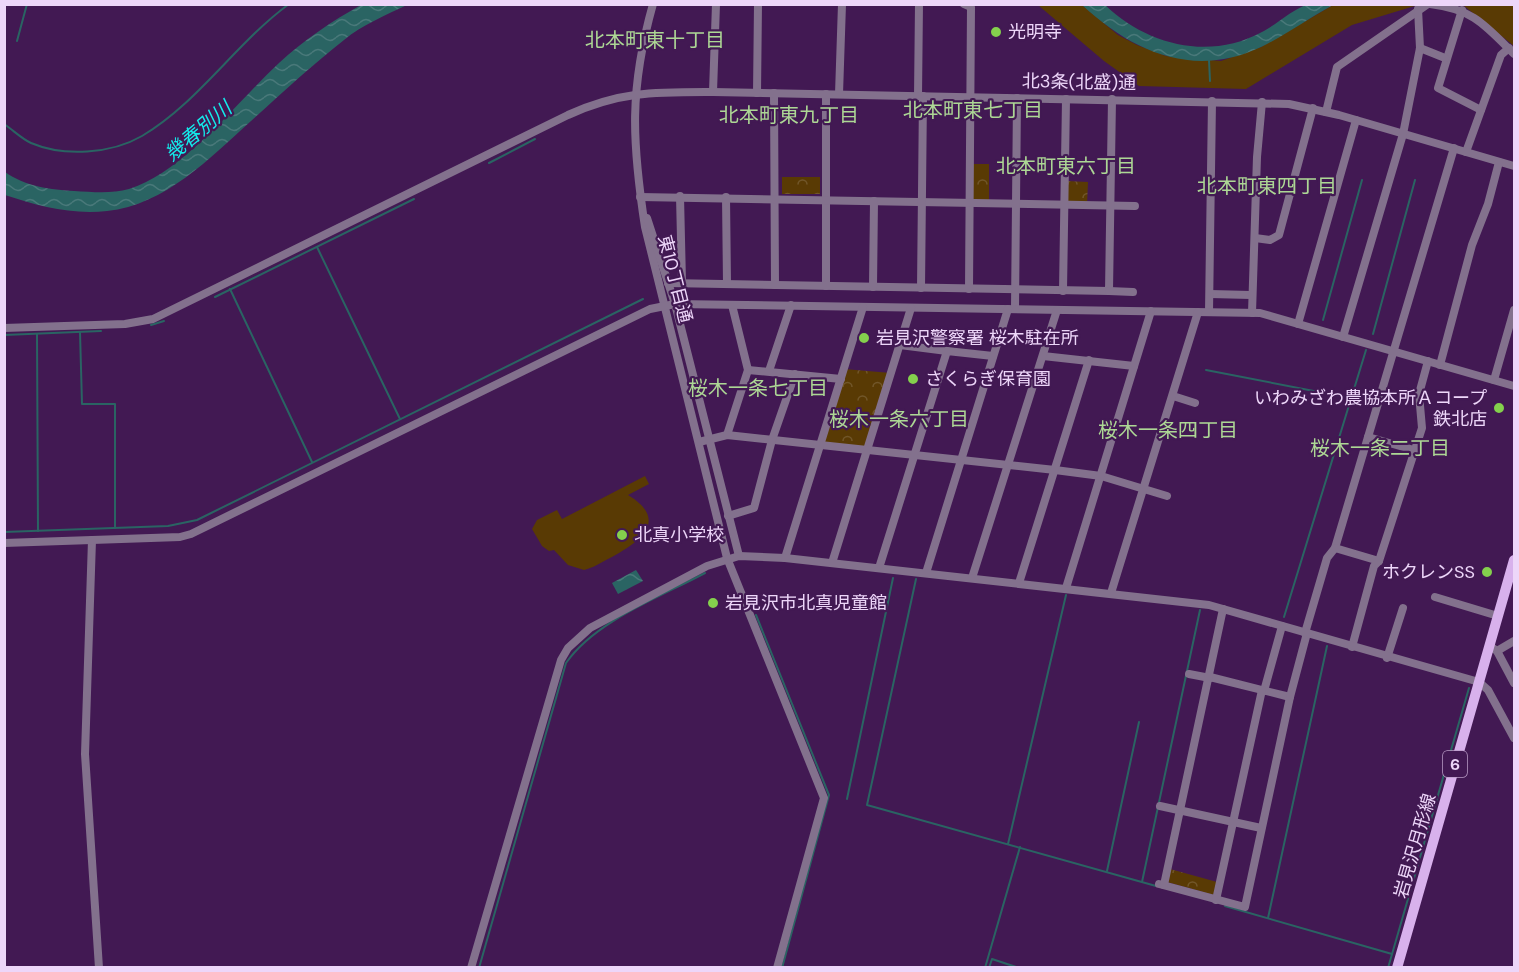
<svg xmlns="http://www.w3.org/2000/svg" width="1519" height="972" font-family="'DM Sans','Noto Sans JP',sans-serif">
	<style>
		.grass { fill: #593a04 }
		.park { fill: url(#park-crowns) }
		.water { fill: url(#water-waves) }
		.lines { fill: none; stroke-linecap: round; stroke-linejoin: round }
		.stream { stroke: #2a6463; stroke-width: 2 }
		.minor { stroke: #83718d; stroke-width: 8 }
		.major { stroke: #d8b1ec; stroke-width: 10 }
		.poi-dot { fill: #84d04d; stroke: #421953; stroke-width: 2 }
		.labels { text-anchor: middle; stroke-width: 4.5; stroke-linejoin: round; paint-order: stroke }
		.shield { fill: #421953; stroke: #ba9dc7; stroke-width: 1.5 }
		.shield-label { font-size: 16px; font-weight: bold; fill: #edd6f9 }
		.poi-label { font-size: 18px; fill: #edd6f9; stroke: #421953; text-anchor: start }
		.street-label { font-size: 18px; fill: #edd6f9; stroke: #421953 }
		.neighbourhood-label { font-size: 20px; fill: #add795; stroke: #421953 }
		.water-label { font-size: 20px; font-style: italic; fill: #13eceb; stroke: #421953 }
	</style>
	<defs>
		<pattern id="park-crowns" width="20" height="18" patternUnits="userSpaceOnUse" patternTransform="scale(1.5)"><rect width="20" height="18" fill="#593a04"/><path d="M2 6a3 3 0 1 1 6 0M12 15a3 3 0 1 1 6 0" fill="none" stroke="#715629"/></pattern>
		<pattern id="water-waves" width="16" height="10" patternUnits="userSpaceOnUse" patternTransform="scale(1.5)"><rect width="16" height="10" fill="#2a6463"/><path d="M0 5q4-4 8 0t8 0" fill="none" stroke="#49797a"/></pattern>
	</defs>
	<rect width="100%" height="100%" fill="#421953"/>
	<g class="grass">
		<polygon points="1038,5 1082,5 1118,35 1137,45 1166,56 1221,61 1261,47 1333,5 1418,5 1352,25 1246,89 1139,86 1104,61"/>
		<polygon points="1463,5 1514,5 1514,47 1514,46"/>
		<path d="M645,476L649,484L628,495C671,521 638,543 610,558C602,562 593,568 584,570L568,565L554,550L549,551L542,546L532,529L537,520L557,510L562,519Z"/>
	</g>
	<g class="park">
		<polygon points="970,164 989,164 989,203 969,203"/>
		<rect x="782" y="177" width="38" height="17"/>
		<polygon points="1066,181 1088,182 1087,205 1065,204"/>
		<polygon points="844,369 891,373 867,451 820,446"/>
		<polygon points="1170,869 1217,882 1214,895 1167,882"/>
	</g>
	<g class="water">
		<path d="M361,5H407C386,15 362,25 344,40C312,65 282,93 251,121C210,158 165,205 107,211C72,215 38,206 5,195V172C24,186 52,190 74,191C92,192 112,194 129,189C183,173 238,101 279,63C304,40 332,21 361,5Z"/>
		<path d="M1082,5H1105C1147,45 1209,61 1262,32C1276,25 1294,8 1309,4C1316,3 1325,4 1333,5C1309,18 1286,35 1261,47C1194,79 1133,52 1082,5Z"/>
		<polygon points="636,570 643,581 618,594 612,583"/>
	</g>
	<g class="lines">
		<g class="stream">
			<polyline points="17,41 27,4"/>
			<polyline points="1209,60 1210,81"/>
			<path d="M4,124C13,130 22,139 31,143C64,157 111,154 142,136C198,103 236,43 289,4"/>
			<polyline points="489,163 535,139"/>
			<polyline points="317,247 400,419"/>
			<polyline points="230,289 312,462"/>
			<polyline points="215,297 414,199"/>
			<polyline points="1323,320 1362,180"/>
			<polyline points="151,325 164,321"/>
			<polyline points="80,332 82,404 115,404 115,528"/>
			<polyline points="37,334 38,531"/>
			<polyline points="1373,334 1415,180"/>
			<polyline points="4,335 101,331"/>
			<polyline points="1206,370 1350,398"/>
			<polyline points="4,532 168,526 197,520 643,299"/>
			<polyline points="916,579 867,805 1156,886"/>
			<polyline points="756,615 829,795 782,968"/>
			<polyline points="1284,617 1366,350"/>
			<polyline points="847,799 893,578"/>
			<polyline points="1008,844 1066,595"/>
			<polyline points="1107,871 1139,722"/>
			<polyline points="1142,882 1200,610"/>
			<polyline points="1225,906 1392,954"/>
			<polyline points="1268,918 1327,646"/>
			<path d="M479,968L566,663C595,621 660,597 705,573"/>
			<polyline points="985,968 1020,847"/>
			<polyline points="989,968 992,959 1019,968"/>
			<polyline points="1388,968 1469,688"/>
		</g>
		<g class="minor">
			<path d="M653,4C629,89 632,142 645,227L727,558L824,798L777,968"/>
			<polyline points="964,4 971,7 969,289"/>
			<path d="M1430,4C1473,9 1485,25 1514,54"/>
			<polyline points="1462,10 1438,88 1481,110"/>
			<polyline points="1420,48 1445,58"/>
			<polyline points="713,92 716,4"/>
			<polyline points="757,93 758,4"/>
			<polyline points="774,93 775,285"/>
			<polyline points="826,94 826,286"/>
			<polyline points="839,94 842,4"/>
			<polyline points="918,96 919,4"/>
			<polyline points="1326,112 1337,67 1428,4"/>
			<polyline points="1466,152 1501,55 1509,48"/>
			<polyline points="680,196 682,282"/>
			<polyline points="640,197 1135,206"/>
			<polyline points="726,197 727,283"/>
			<polyline points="647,218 675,304 739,556"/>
			<polyline points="1255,238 1270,240 1279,235 1313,108"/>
			<polyline points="668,283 1109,291 1112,99"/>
			<polyline points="873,287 874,201"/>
			<polyline points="921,288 923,96"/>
			<polyline points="1063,291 1066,99"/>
			<polyline points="1109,291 1133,292"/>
			<polyline points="1210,294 1251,295"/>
			<polyline points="1015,309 1017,98"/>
			<polyline points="1209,312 1212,101"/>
			<polyline points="1252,313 1257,157 1262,102"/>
			<polyline points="1298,324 1356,120"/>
			<path d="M4,328L125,324L153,319L568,115C621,91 656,92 713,92L1289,104L1339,115L1514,166"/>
			<polyline points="1343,337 1403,134 1420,48 1418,9"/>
			<polyline points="900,345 947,351"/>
			<polyline points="1043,356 1134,366"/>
			<polyline points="1440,365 1472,245 1488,204 1499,162"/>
			<polyline points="748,370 841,379"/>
			<polyline points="769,371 791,305"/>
			<polyline points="1494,380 1514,310"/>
			<polyline points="1173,396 1195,403"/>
			<polyline points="727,435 748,370 732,305"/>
			<polyline points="1368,437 1414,450"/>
			<polyline points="699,442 727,435 1055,470 1101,476 1167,496"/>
			<polyline points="728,516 754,508 772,440 795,374"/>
			<polyline points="92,540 85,754 99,968"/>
			<polyline points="4,543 180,537 191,534 650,309 675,304 1260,313 1514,386"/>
			<polyline points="1335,548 1454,148"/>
			<polyline points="785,558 863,307"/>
			<polyline points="832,563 911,308"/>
			<polyline points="879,568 947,351 993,356"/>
			<polyline points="926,573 1008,309"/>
			<polyline points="972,578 1057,310"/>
			<polyline points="1019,583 1089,360"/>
			<polyline points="1066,588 1151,311"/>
			<polyline points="1111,593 1198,312"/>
			<polyline points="1435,597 1498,616"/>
			<polyline points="1305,633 1327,558 1335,548 1379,561"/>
			<polyline points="1490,646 1497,651 1514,683"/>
			<polyline points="1352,647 1374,566 1379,561 1422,428 1419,394 1428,361"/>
			<polyline points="1497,651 1514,641"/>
			<polyline points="1387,658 1403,608"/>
			<polyline points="1189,674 1210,678"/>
			<polyline points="1210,677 1290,697"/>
			<polyline points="1264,691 1282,626"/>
			<polyline points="1160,806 1261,828"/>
			<polyline points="1159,884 1245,907 1290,697 1307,633"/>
			<polyline points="1164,885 1223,609"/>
			<polyline points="1216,900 1262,690"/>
			<polyline points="471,968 561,660 568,648 590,628 707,566 739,556 785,558 1209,605 1479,682 1488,690 1514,738"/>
		</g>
		<polyline class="major" points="1397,968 1514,560"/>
	</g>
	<g class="poi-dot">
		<circle cx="996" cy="32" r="6"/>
		<circle cx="864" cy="338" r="6"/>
		<circle cx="913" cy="379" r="6"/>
		<circle cx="1499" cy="408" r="6"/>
		<circle cx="622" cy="535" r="6"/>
		<circle cx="1487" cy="572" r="6"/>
		<circle cx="713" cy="603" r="6"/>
	</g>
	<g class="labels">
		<rect class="shield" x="1443" y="751" width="24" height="26" rx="4.5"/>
		<g class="shield-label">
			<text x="1455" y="770">6</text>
		</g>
		<g class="poi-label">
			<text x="1008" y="38">光明寺</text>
			<text x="876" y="344">岩見沢警察署 桜木駐在所</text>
			<text x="925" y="385">さくらぎ保育園</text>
			<text x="1487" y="404" text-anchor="end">いわみざわ農協本所Ａコープ<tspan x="1487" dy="21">鉄北店</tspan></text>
			<text x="634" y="541">北真小学校</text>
			<text x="1475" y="578" text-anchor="end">ホクレンSS</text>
			<text x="725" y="609">岩見沢市北真児童館</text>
		</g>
		<g class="street-label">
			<text transform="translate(1079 82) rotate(1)" y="6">北3条(北盛)通</text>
			<text transform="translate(675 279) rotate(76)" y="6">東10丁目通</text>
			<text transform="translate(1415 846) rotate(-74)" y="6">岩見沢月形線</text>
		</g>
		<g class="neighbourhood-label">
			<text x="655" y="47">北本町東十丁目</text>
			<text x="973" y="117">北本町東七丁目</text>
			<text x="789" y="122">北本町東九丁目</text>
			<text x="1066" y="173">北本町東六丁目</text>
			<text x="1267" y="193">北本町東四丁目</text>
			<text x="758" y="395">桜木一条七丁目</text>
			<text x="899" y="426">桜木一条六丁目</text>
			<text x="1168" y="437">桜木一条四丁目</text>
			<text x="1380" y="455">桜木一条二丁目</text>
		</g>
		<g class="water-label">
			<text transform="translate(198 131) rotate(-40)" y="7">幾春別川</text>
		</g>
	</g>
	<rect width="1519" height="972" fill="none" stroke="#edd6f9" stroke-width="12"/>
</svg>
